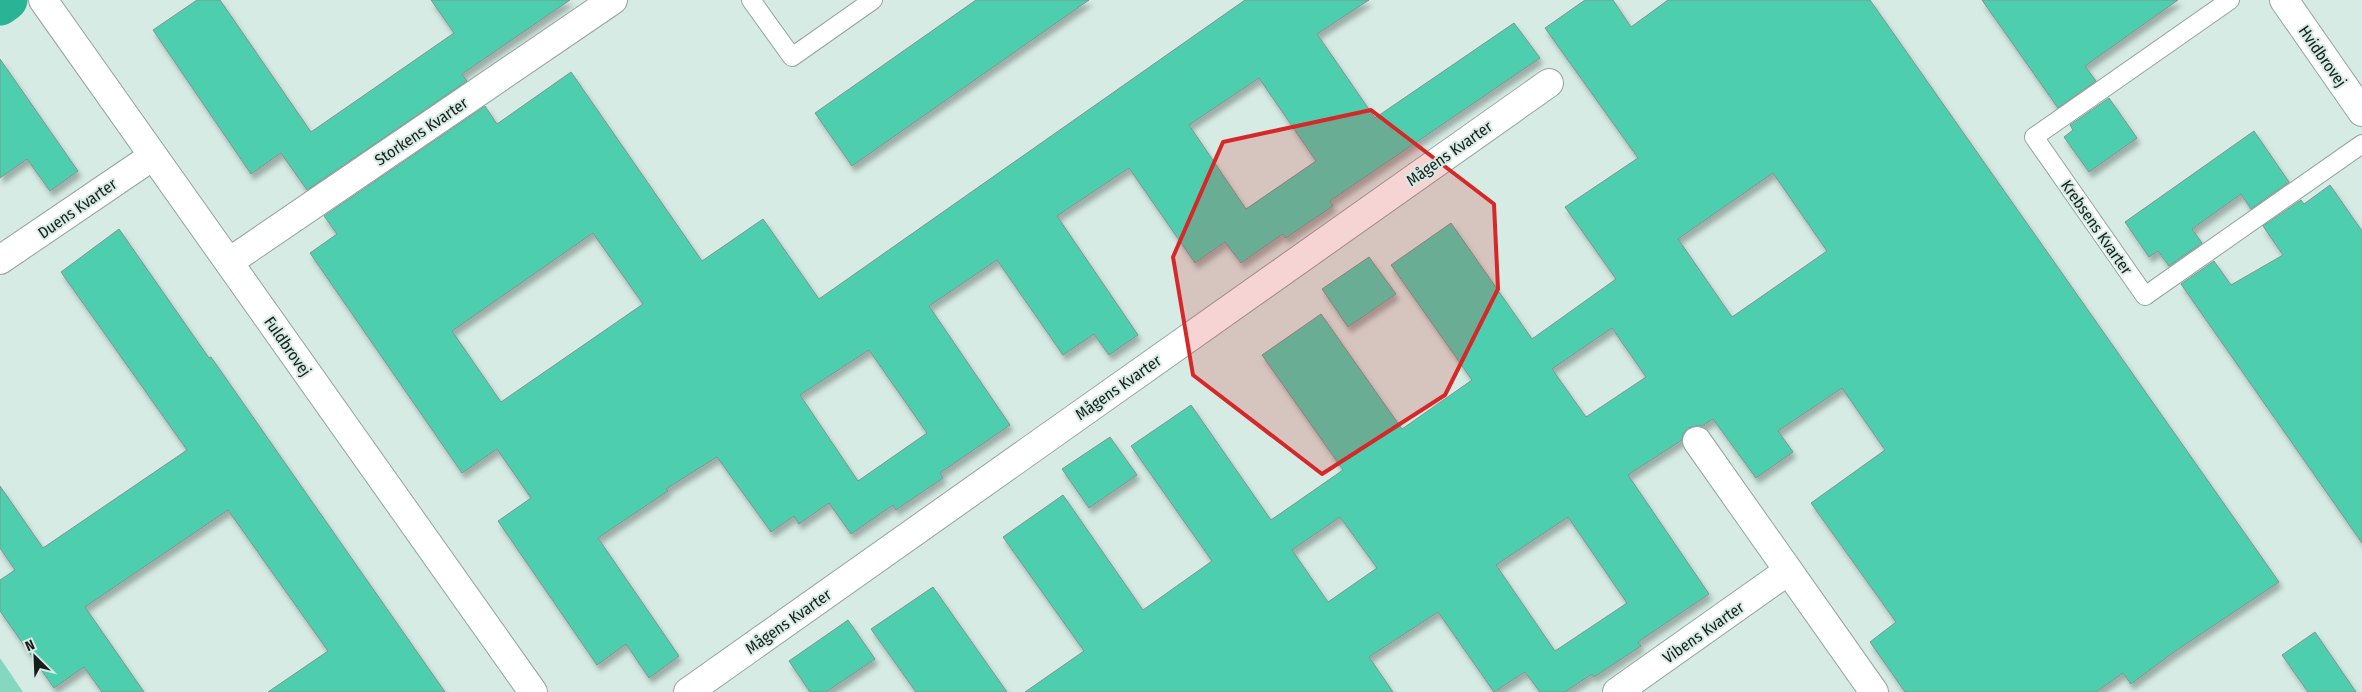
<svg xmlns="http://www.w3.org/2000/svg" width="2362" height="692" font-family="'Fira Sans Condensed',sans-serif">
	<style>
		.green { fill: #85d7c0 }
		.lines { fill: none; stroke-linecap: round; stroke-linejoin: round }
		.canal { stroke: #2ab496; stroke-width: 41 }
		.building { fill: #4ecfaf; stroke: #81948e; fill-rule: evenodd; filter: url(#shadow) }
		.lane-casing { stroke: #92a59f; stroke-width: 20 }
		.street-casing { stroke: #92a59f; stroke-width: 30 }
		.lane { stroke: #fff; stroke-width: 18 }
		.street { stroke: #fff; stroke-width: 28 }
		.marked { fill: #d62828; fill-opacity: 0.2; stroke: #d62828; stroke-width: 4; stroke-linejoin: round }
		.labels { text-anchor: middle; stroke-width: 4; stroke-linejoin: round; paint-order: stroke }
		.street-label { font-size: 16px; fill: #161d1b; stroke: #d6ebe4 }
	</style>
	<defs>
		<filter id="shadow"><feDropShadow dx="3" dy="5.5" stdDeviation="2.5" flood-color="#0004"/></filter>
	</defs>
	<rect width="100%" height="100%" fill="#d6ebe4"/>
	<polygon class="green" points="0,658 23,692 0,692"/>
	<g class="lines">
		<polyline class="canal" points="0,5 7,0"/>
	</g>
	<g class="building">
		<polygon points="197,0 220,0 311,132 454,33 431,0 570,0 462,74 467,81 307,190 281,153 251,174 153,30"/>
		<polygon points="976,0 1089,0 852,166 815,113"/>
		<path d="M1245,0H1369L1317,34L1375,118L1514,23L1540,58L1330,201L1333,206L1286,238L1283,234L1241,263L1225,242L1195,263L1129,168L1057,216L1138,335L1109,355L1094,334L1063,355L997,260L929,306L1010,425L940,473L943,478L896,510L893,505L851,534L829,503L799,524L794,516L771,532L717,457L666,489L668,491L598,538L679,656L649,678L626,644L597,665L498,521L531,498L497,449L462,473L310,253L337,234L324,216L485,106L497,124L571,72L702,261L763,219L819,299ZM1259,78L1316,161L1246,209L1189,125ZM593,233L643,304L501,402L452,331ZM869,350L927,433L858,481L800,395Z"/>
		<path d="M1585,0H1613L1631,27L1668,0H1870L2279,582L2174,652L2131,684L2123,673L2096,692H1905L1870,642L1896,622L1811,503L1885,450L1842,388L1778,431L1793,452L1756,478L1713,419L1702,426H1695L1688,428L1683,434L1682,440L1628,475L1709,594L1638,642L1641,646L1594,677L1592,674L1565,692H1540L1525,672L1494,692L1438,612L1369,657L1393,692H1025L1084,651L1003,537L1063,495L1143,610L1212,561L1131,446L1191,405L1271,520L1343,470L1262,355L1321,314L1402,429L1472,380L1391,265L1451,223L1532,339L1616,279L1565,207L1638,158L1545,28ZM1773,173L1827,251L1732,317L1678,239ZM1612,328L1646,377L1586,417L1552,369ZM1340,517L1377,568L1328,602L1292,550ZM1568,517L1627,603L1555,651L1496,565Z"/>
		<polygon points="1982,0 2178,0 2085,66 2096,81 2058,108"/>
		<polygon points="0,59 78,171 50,191 27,159 0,178"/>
		<polygon points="2109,98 2137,138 2089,172 2064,137 2073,130 2070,125"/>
		<polygon points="2254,131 2289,182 2251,209 2241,194 2192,229 2202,243 2169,266 2158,251 2149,257 2125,222"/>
		<polygon points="2330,185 2362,231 2362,543 2181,284 2214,261 2231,285 2283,255 2263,226 2301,200 2304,204"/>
		<polygon points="119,229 209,358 211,357 445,692 268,692 328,651 228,510 85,607 144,692 102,692 84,667 54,688 0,611 0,580 15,570 0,548 0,486 43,548 187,450 61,272"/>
		<polygon points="1369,257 1396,294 1348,327 1322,289"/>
		<polygon points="1110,437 1137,475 1089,508 1062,469"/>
		<polygon points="933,587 1007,692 916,692 871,629"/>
		<polygon points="848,620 875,659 826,692 810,692 789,661"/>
		<polygon points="2315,632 2356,692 2308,692 2282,655"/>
	</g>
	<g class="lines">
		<defs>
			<g id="lane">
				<polyline points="751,0 792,57 873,0"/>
				<polyline points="2230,0 2034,137 2145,296 2362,144"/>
			</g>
			<g id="street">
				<polyline points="43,0 533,692"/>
				<polyline points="2284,0 2362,112"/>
				<polyline points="0,260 153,156"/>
				<polyline points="229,262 613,0"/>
				<polyline points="1697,441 1874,692"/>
				<polyline points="688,692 1549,83"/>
				<polyline points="1617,692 1788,571"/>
			</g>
		</defs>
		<use href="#lane" class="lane-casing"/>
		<use href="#street" class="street-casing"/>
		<use href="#lane" class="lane"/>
		<use href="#street" class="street"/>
	</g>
	<path class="marked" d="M1371,110L1494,204L1498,289L1445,395L1322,474L1193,375L1173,257L1223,142Z"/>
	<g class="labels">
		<g class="street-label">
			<text transform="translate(2323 56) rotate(55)" y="6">Hvidbrovej</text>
			<text transform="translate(421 131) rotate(-34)" y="6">Storkens Kvarter</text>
			<text transform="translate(1449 153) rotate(-35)" y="6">Mågens Kvarter</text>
			<text transform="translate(77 208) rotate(-35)" y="6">Duens Kvarter</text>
			<text transform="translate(2097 227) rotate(55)" y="6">Krebsens Kvarter</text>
			<text transform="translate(288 346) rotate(55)" y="6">Fuldbrovej</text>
			<text transform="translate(1118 387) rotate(-35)" y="6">Mågens Kvarter</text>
			<text transform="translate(788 621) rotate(-35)" y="6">Mågens Kvarter</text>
			<text transform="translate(1703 632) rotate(-35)" y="6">Vibens Kvarter</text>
		</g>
	</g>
	<g transform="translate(35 657) rotate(336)" stroke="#d6ebe4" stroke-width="4" paint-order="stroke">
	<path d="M0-4L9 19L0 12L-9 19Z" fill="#161d1b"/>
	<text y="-8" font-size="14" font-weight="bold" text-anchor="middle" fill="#161d1b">N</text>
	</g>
</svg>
